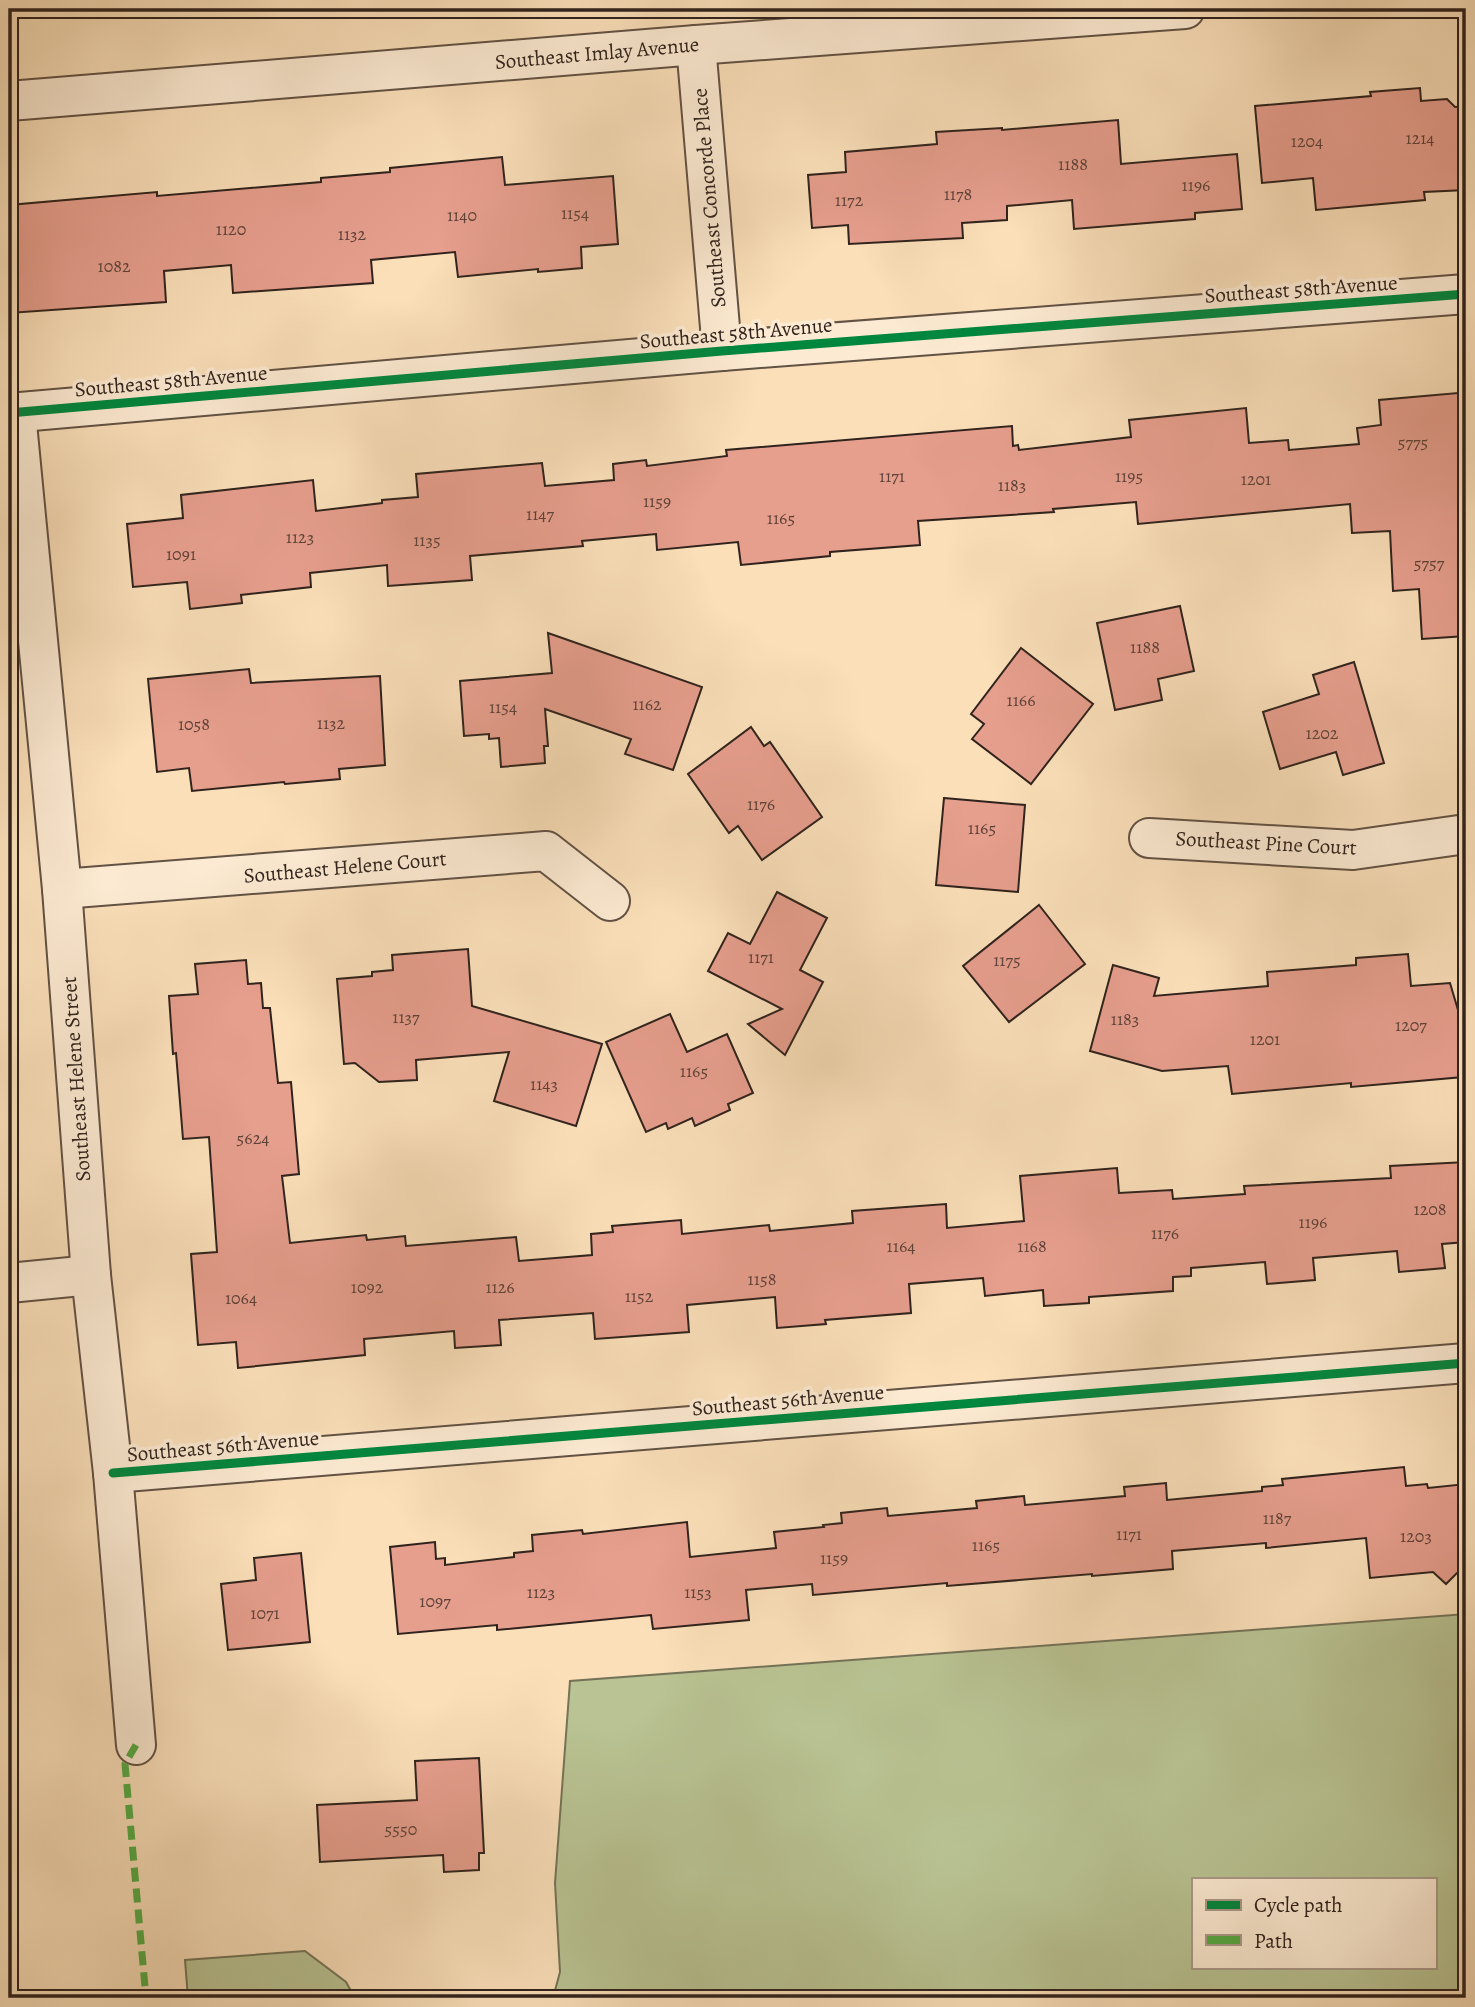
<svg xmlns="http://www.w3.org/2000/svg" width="1475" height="2007" font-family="Alegreya,serif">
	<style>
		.green { fill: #b9c393; stroke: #747358; stroke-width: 2; fill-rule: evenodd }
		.building { fill: #e69e8d; stroke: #30231d; stroke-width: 2 }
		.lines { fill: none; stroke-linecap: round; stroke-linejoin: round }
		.minor-casing { stroke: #625244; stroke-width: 42 }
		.minor { stroke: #fcead2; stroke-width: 38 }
		.quiet { stroke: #54aa43; stroke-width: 7; stroke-dasharray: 14 7; stroke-linecap: butt }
		.cycleway-casing { stroke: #fcead2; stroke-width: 13 }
		.cycleway { stroke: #00873e; stroke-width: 9 }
		.labels { text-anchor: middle; stroke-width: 7; stroke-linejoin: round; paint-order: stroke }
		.number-label { font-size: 18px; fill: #5e4239 }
		.street-label { font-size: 21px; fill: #30231d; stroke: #fcead2 }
	</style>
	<rect width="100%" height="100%" fill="#fadfb9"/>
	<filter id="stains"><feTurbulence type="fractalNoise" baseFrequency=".00286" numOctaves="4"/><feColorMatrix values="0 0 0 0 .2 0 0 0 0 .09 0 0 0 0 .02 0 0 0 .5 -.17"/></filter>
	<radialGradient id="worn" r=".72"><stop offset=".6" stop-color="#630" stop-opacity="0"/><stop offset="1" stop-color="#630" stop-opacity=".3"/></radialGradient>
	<g class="green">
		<path d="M1466,1614V1998H553L560,1972L555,1883L570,1681ZM1193,1879H1435V1967H1193Z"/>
		<polygon points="305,1951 346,1982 355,1998 188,1998 185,1960"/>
	</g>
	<g class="building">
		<polygon points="1420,88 1421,101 1447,99 1455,107 1466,106 1466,190 1424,192 1425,200 1316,210 1313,178 1262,183 1255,106 1371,96 1370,92"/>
		<polygon points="1118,120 1121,164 1237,154 1242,209 1195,213 1195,219 1074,229 1072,200 1007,206 1007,220 962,223 963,238 849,244 848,225 812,228 808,175 846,172 845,152 937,144 936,132 1002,128 1002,130"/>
		<polygon points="502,157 505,185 613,176 618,244 581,247 582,268 538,272 538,269 458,277 455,252 371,260 373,283 233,293 231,265 164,271 166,302 9,313 9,205 157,192 157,196 321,182 321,178 390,172 390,168"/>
		<polygon points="1458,393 1459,397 1462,397 1466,437 1466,636 1422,639 1419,589 1393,591 1390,531 1352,533 1350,504 1138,524 1136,502 1053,509 1054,512 918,521 920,545 830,552 830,556 741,565 738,542 657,550 656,534 582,541 583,546 470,556 472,580 388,586 387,565 310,573 311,587 241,595 242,603 190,609 187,582 133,587 127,524 183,518 181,495 313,480 316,511 382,503 382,500 418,497 416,474 542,463 545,486 614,480 613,464 646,460 647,466 727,456 726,450 1012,426 1013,446 1018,445 1019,450 1131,437 1129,420 1246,408 1249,443 1288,440 1289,450 1359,444 1357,428 1381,425 1379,400"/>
		<polygon points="1180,606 1194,671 1158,679 1162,700 1115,710 1097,623"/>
		<polygon points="548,633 702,687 673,770 625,754 631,739 545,709 548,746 544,746 545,763 501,767 499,738 489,739 489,734 464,736 460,681 552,673"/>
		<polygon points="1021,648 1093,704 1031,784 972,739 984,724 971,714"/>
		<polygon points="1354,662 1384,763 1343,775 1336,752 1280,769 1263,712 1319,694 1313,675"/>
		<polygon points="249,669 251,683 380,676 385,765 339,769 340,779 285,784 284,782 192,791 189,768 157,772 148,679"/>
		<polygon points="751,727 764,746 770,742 822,817 762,860 738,826 729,833 688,774"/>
		<polygon points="944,798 1025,805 1018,892 936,885"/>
		<polygon points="777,892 827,918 800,970 823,982 785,1055 748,1024 782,1009 708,971 728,933 750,944"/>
		<polygon points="1039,905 1085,964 1009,1022 963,966"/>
		<polygon points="468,949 472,1006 602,1044 576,1126 494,1101 509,1052 416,1060 417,1080 379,1082 355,1063 344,1064 337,979 372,976 372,972 393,970 392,955"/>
		<polygon points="1408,954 1411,986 1450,983 1458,1010 1463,1077 1351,1087 1351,1083 1232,1094 1228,1066 1162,1071 1090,1051 1113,965 1159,978 1154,996 1268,986 1267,972 1356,965 1356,958"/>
		<polygon points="246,960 248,984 261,983 263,1008 270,1008 278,1083 291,1082 299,1174 282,1176 290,1243 366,1235 367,1240 405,1236 406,1246 516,1237 519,1261 592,1255 591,1234 613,1232 612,1226 681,1220 682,1234 769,1225 770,1231 853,1223 852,1211 946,1204 947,1228 1024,1221 1020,1176 1117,1168 1119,1193 1172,1190 1173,1199 1245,1194 1244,1186 1391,1178 1390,1166 1466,1162 1466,1242 1442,1244 1445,1268 1399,1272 1397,1251 1313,1258 1315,1280 1267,1284 1265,1262 1191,1268 1191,1276 1173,1277 1173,1291 1089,1297 1089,1303 1044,1306 1043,1290 985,1296 983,1278 909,1284 911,1313 825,1320 826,1324 777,1328 775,1297 687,1305 689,1332 595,1339 593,1313 499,1320 501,1345 455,1348 454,1331 364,1339 365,1355 238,1368 236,1342 198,1345 191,1254 217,1252 209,1137 183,1139 176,1053 173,1054 169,996 198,994 195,964"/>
		<polygon points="670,1014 687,1052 727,1034 753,1093 728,1104 730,1110 695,1126 692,1118 668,1129 666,1123 646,1132 606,1042"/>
		<polygon points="1404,1467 1406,1486 1427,1484 1428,1488 1466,1484 1466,1572 1457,1573 1446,1584 1433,1572 1370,1578 1366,1538 1266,1548 1266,1543 1172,1551 1173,1569 1092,1576 1092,1574 947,1586 947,1583 813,1595 812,1584 746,1590 749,1620 653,1629 651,1615 497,1630 497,1625 398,1634 390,1547 435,1542 436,1559 445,1558 445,1565 514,1557 514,1553 533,1551 532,1535 582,1530 583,1534 687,1522 690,1557 776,1548 774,1532 824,1527 823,1525 842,1523 841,1513 887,1508 888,1516 977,1508 976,1501 1024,1496 1025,1505 1125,1496 1124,1487 1166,1483 1167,1500 1262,1491 1262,1487 1283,1485 1282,1479"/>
		<polygon points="301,1553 310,1642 228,1650 221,1584 256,1580 254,1558"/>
		<polygon points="479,1758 484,1853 479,1853 479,1870 444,1872 443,1855 320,1862 317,1805 417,1800 415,1761"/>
	</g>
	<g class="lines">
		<defs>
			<g id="minor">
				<polyline points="696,45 722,351"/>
				<polyline points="9,101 696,45 1185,9"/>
				<polyline points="9,413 722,351 1466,294"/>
				<polyline points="16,413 62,889 91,1275 113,1473 136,1745"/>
				<polyline points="1149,838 1353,850 1466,834"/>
				<polyline points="62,889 546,851 610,901"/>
				<polyline points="9,1283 91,1275"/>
				<polyline points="113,1473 1466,1363"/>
			</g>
		</defs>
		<use href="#minor" class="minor-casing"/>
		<use href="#minor" class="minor"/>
		<polyline class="quiet" points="136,1745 125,1764 146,1998"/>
		<defs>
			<g id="cycleway">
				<polyline points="9,413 722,351 1466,294"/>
				<polyline points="113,1473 1466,1363"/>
			</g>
		</defs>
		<use href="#cycleway" class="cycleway-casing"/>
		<use href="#cycleway" class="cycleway"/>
	</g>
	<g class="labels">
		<g class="number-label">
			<text x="1420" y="144">1214</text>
			<text x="1307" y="147">1204</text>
			<text x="1073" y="170">1188</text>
			<text x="1196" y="191">1196</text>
			<text x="958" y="200">1178</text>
			<text x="849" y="206">1172</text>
			<text x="575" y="219">1154</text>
			<text x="462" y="221">1140</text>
			<text x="231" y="235">1120</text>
			<text x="352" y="240">1132</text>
			<text x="114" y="272">1082</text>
			<text x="1413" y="448">5775</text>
			<text x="892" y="482">1171</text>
			<text x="1129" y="482">1195</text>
			<text x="1256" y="485">1201</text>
			<text x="1012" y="491">1183</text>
			<text x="657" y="507">1159</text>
			<text x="540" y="520">1147</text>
			<text x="781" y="524">1165</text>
			<text x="300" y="543">1123</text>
			<text x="427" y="546">1135</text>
			<text x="181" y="560">1091</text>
			<text x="1429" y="569">5757</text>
			<text x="1145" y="653">1188</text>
			<text x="1021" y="706">1166</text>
			<text x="647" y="710">1162</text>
			<text x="503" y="713">1154</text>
			<text x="331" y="729">1132</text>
			<text x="194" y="730">1058</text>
			<text x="1322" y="739">1202</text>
			<text x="761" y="810">1176</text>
			<text x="982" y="834">1165</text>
			<text x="761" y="963">1171</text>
			<text x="1007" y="966">1175</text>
			<text x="406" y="1023">1137</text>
			<text x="1125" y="1025">1183</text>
			<text x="1411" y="1031">1207</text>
			<text x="1265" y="1045">1201</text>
			<text x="694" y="1077">1165</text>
			<text x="544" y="1090">1143</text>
			<text x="253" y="1144">5624</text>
			<text x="1430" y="1215">1208</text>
			<text x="1313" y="1228">1196</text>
			<text x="1165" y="1239">1176</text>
			<text x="901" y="1252">1164</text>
			<text x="1032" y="1252">1168</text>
			<text x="762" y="1285">1158</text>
			<text x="367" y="1293">1092</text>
			<text x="500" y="1293">1126</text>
			<text x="639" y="1302">1152</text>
			<text x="241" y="1304">1064</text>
			<text x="1277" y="1524">1187</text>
			<text x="1129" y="1540">1171</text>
			<text x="1416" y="1542">1203</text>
			<text x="986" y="1551">1165</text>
			<text x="834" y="1564">1159</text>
			<text x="541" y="1598">1123</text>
			<text x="698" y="1598">1153</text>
			<text x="435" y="1607">1097</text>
			<text x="265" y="1619">1071</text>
			<text x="401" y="1835">5550</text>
		</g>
		<g class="street-label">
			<text transform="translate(597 53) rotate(-5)" y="7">Southeast Imlay Avenue</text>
			<text transform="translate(709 198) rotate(-95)" y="7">Southeast Concorde Place</text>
			<text transform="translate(1301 289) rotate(-4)" y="7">Southeast 58th Avenue</text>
			<text transform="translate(736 333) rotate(-5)" y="7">Southeast 58th Avenue</text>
			<text transform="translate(171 381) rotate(-5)" y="7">Southeast 58th Avenue</text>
			<text transform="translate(1266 843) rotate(3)" y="7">Southeast Pine Court</text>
			<text transform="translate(345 867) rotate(-5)" y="7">Southeast Helene Court</text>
			<text transform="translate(76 1079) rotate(-94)" y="7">Southeast Helene Street</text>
			<text transform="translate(788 1400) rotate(-5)" y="7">Southeast 56th Avenue</text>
			<text transform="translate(223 1446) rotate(-5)" y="7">Southeast 56th Avenue</text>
		</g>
	</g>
	<rect width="1475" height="2007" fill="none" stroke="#fadfb9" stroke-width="35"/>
	<rect x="10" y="10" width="1454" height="1986" fill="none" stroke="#30231d" stroke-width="3.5"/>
	<rect x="18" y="18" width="1440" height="1972" fill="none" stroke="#30231d" stroke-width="2"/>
	<rect x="1192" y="1878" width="245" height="91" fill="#fcead2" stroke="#aa9a8a" stroke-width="2"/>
	<rect x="1206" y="1900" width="35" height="10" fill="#00873e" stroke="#aa9a8a" stroke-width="2"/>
	<text x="1254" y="1912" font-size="21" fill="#30231d">Cycle path</text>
	<rect x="1206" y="1935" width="35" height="10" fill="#54aa43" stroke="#aa9a8a" stroke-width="2"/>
	<text x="1254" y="1948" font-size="21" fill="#30231d">Path</text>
	<rect width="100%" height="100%" filter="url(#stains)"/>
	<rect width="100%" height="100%" fill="url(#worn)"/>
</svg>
